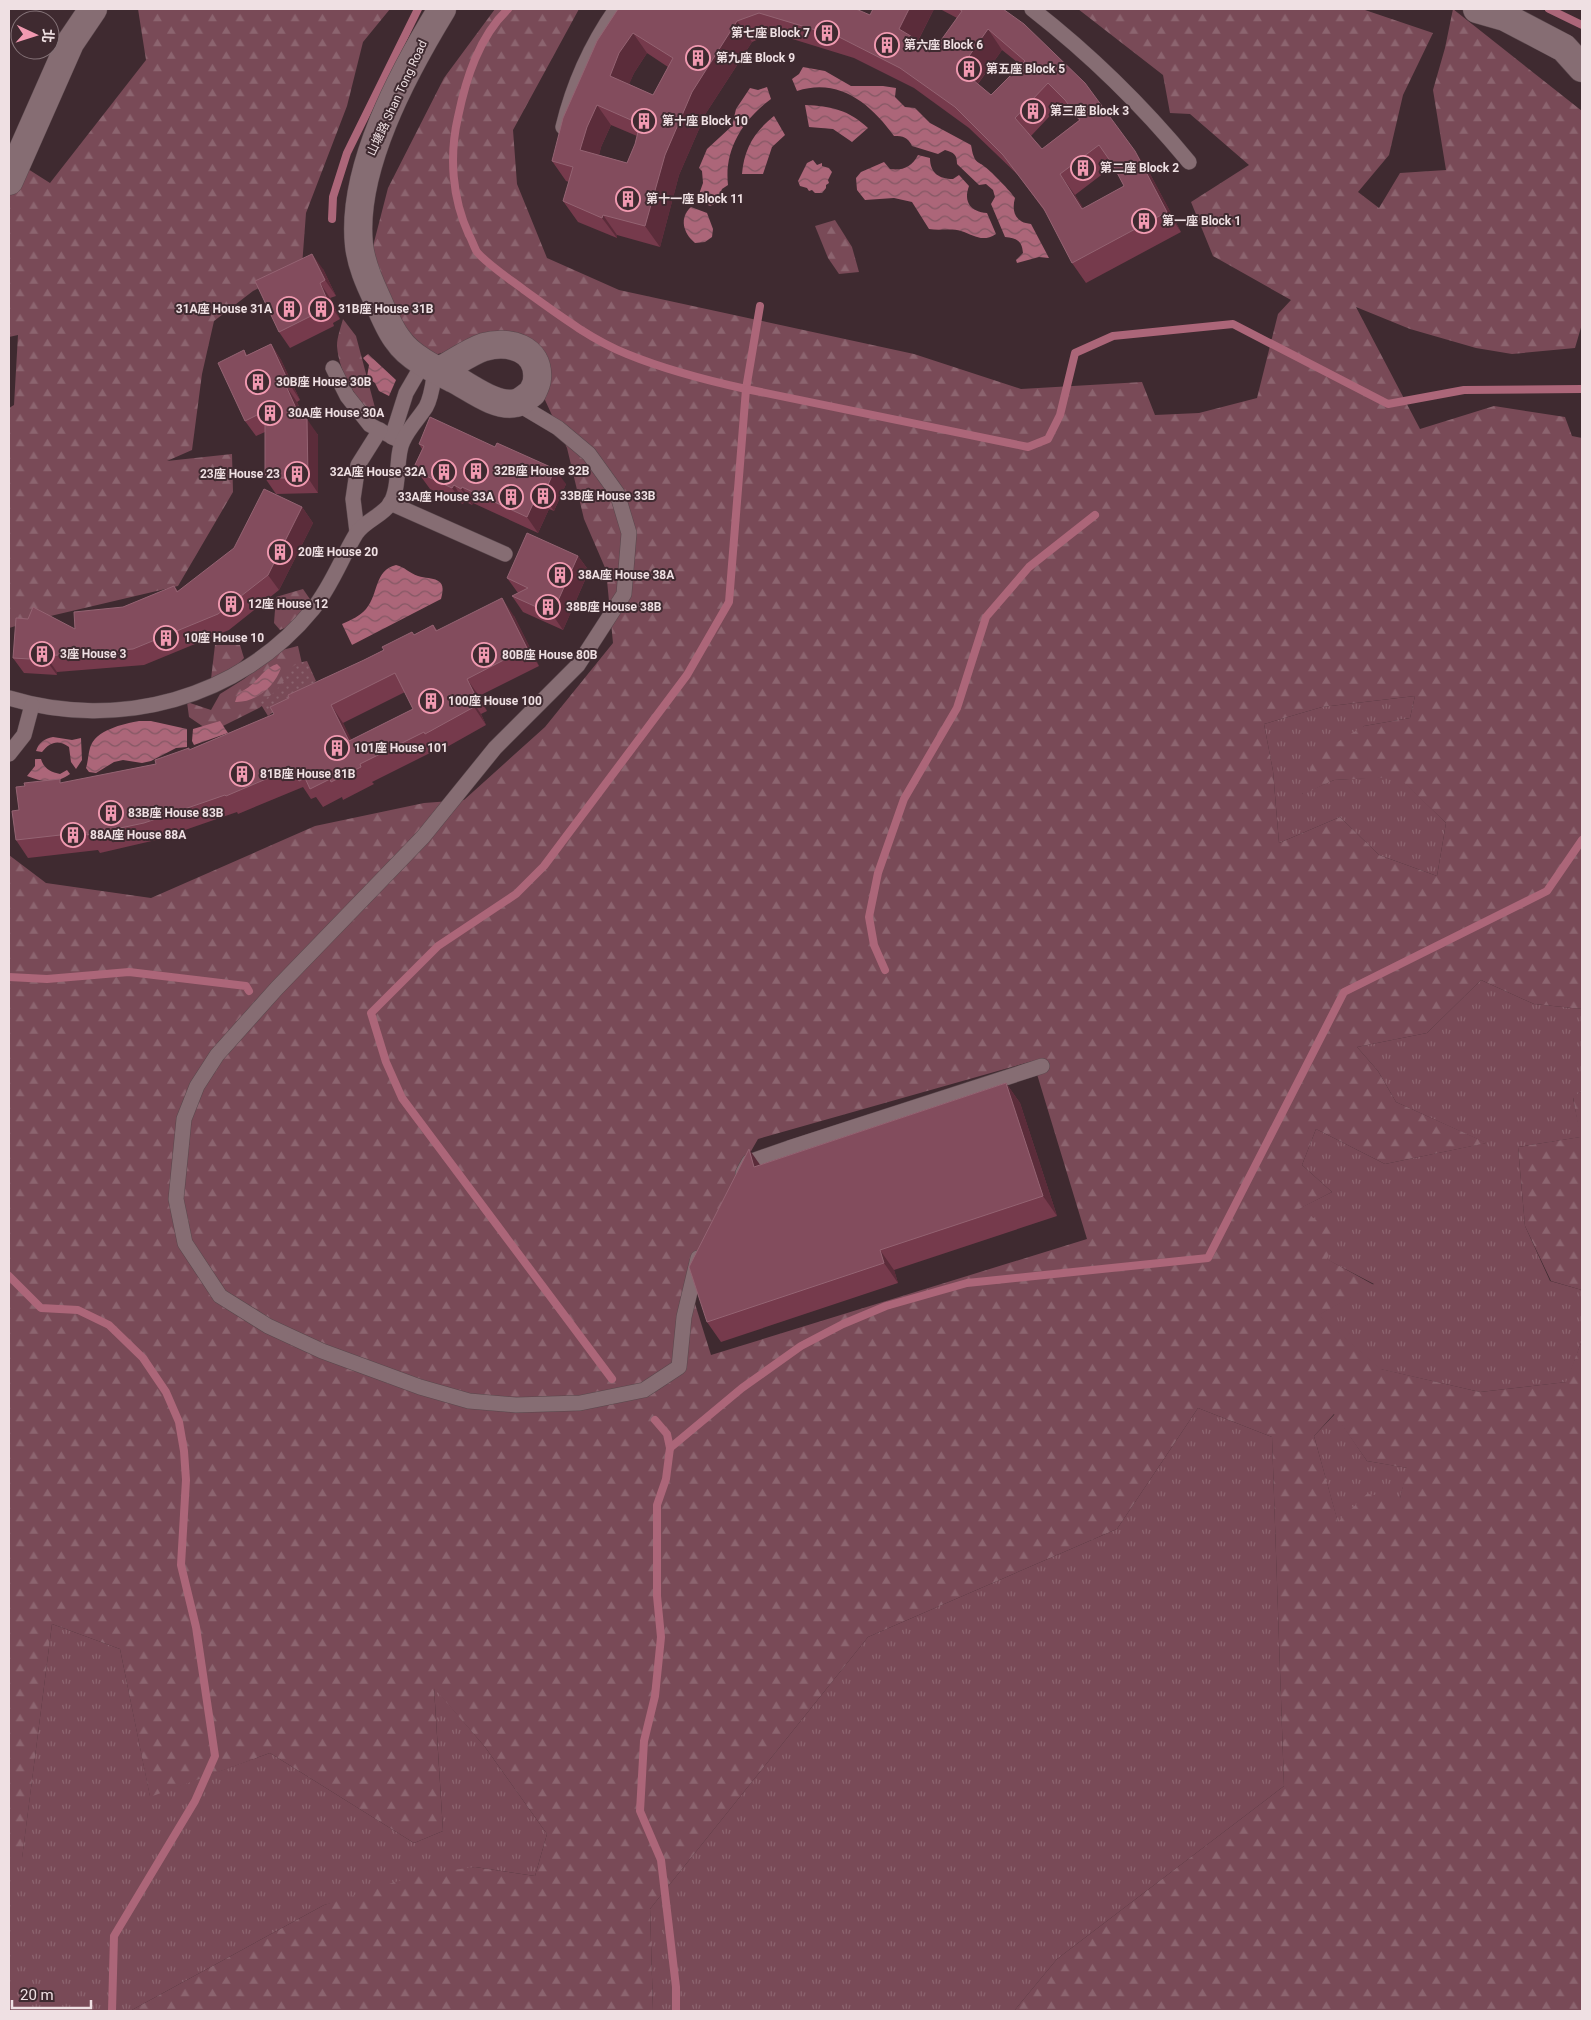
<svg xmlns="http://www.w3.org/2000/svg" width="1591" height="2020" font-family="Roboto,'Noto Sans TC',sans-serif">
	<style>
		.grass { fill: url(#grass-tufts) }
		.forest { fill: url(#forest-firs); fill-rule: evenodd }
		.park { fill: url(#park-dots) }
		.water { fill: url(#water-waves) }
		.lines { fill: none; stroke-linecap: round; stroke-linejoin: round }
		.stream { stroke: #ac6679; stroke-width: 8 }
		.lane-casing { stroke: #5a484d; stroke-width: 16 }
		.street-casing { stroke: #5a484d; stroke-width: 29 }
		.lane { stroke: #866d73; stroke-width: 15 }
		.street { stroke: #866d73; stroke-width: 28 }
		.wall { fill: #763a4c; fill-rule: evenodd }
		.shaded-wall { fill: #5b2c3a }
		.building { fill: #834c5d; stroke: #946372; fill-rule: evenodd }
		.labels { text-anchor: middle; stroke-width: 4; stroke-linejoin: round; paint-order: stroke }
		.poi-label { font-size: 12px; font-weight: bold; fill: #efe0e3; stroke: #3f2a30; text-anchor: start }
		.street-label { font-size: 12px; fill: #efe0e3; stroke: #3f2a30 }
	</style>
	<defs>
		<pattern id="grass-tufts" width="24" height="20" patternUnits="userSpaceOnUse" patternTransform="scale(1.25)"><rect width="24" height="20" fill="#794a57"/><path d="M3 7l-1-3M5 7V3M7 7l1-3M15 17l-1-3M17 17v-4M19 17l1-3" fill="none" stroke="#8c646f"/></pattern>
		<pattern id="forest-firs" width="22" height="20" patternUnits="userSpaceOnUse" patternTransform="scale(1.25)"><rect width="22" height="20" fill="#794a57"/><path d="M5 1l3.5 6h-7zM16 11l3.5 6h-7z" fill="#8c646f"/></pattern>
		<pattern id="park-dots" width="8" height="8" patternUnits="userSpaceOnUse" patternTransform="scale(1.25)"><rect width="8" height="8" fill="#794a57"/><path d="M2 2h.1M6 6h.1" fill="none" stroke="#8c646f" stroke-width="1.8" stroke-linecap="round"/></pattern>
		<pattern id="water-waves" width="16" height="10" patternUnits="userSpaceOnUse" patternTransform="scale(1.25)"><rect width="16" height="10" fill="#ac6679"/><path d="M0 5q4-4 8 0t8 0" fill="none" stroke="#845864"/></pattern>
	</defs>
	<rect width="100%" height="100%" fill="#3f2a30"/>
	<g class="grass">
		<polygon points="1415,696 1410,718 1364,726 1302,794 1334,780 1398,776 1446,823 1437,876 1379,855 1340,817 1279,843 1273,771 1264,724 1322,707"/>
		<polygon points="1481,980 1534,1004 1582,1009 1582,1091 1573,1098 1581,1137 1518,1147 1525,1226 1550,1281 1582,1290 1582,1340 1567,1382 1480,1392 1380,1369 1318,1315 1374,1284 1326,1259 1298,1209 1332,1192 1302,1165 1316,1129 1385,1164 1486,1143 1396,1102 1378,1071 1357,1047 1427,1033"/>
		<polygon points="1198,1408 1272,1437 1284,1786 1057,1959 1014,2011 653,2011 650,1909 868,1637 1117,1529"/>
		<polygon points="1335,1414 1367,1461 1408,1468 1400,1498 1338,1523 1314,1436"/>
		<polygon points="52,1624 120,1649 150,1796 270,1753 414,1843 443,1831 434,1687 485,1747 547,1834 535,1876 475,1867 324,1905 130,2011 9,2011 9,1858 22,1858"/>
	</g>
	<g class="forest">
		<polygon points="138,9 390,9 363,42 347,106 306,213 302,266 253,291 214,321 202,374 192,450 167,461 232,454 233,492 178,586 42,618 9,628 9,408 14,405 18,335 9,337 9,157 50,183 146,60"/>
		<path d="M495,9H579L513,130L517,184L547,258L619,290L914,354L1021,389L1142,382L1155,415L1199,413L1257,398L1278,314L1291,300L1213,256L1191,202L1249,165L1190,114L1170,113L1163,75L1078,9H1362L1433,33L1403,95L1389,155L1358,192L1379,208L1400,173L1446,170L1433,90L1445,48L1453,9L1582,111V324L1575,348L1512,354L1476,348L1410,329L1356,307L1420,429L1494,406L1565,417L1572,436L1582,438V1009L1534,1004L1481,980L1427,1033L1357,1047L1378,1071L1396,1102L1487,1143L1385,1164L1316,1129L1302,1165L1332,1192L1299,1209L1339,1234L1327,1259L1374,1285L1319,1315L1381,1369L1480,1392L1566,1382L1582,1340V2011H1014L1057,1959L1284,1786L1272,1437L1198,1408L1117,1529L868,1637L650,1909L653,2011H130L324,1905L417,1875L475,1867L535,1876L547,1834L485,1747L434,1688L443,1831L414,1843L270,1753L150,1797L120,1649L52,1624L22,1859L9,1858V855L46,883L151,898L315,826L424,803L464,800L545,727L613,643L606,570L584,519L567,448L545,400L546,361L492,340L434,355L401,327L372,250L388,188L444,78ZM1415,696L1410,718L1364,726L1314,756L1302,795L1334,780L1398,777L1446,823L1437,876L1379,855L1340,817L1279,843L1273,771L1264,724L1322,707ZM1033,1061L1087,1239L711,1355L691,1291L735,1179L758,1139ZM1334,1414L1367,1461L1407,1468L1400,1498L1367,1494L1338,1522L1314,1436Z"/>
		<polygon points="835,220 852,247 859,272 839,274 828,258 815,226"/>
		<path d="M343,319L356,336L378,419C357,401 339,374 337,346C337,337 341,327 343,319Z"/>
		<polygon points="303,589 314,605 307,618 280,630 274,623 276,597"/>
		<polygon points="215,645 240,645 244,658 230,673 211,679"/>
		<polygon points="298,646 305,677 259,708 211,732 189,717 187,702 211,710 220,694 244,679 282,650"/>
		<polygon points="1582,1091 1582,1290 1551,1281 1525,1226 1518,1147 1580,1137 1573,1097"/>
	</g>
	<path class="park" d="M307,661L316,681L268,716L260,703C266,698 275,693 279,687C291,673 286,665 307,661Z"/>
	<g class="water">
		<path d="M803,67L825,71L851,86H883L896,88L895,97L905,107L915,108L930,123L971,145C972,149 972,153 974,157C976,163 981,163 985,167C992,172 1011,192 1015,198C1011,212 1016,223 1031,224L1049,258L1039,257L1017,263L1016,260L1023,253C1022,241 1017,238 1005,237L991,204L995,197L993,190L986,184L979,185L957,164C957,154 954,153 945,150L938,154L912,146C908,137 903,136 894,136C871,104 839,77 797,91L792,79L799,74Z"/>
		<path d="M767,87L771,99C743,120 724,149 728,185L722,189L716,203L710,206L697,200L703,183L702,171L699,168L707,149L732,126L736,109L750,88L758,90Z"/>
		<path d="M805,105C831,106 849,110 868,128L852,142L833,129L809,127Z"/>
		<path d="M774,116L785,135L772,147L763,174H742C744,149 754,132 774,116Z"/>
		<path d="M918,155L930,158C930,173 939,179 953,179L959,175L969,186C963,202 971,212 987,213L996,234C982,243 974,235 961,231C952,228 939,231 929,229L912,202L894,198L865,200L857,190L856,178L861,172L884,162L890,169C902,171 912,167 918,155Z"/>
		<polygon points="813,160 817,165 822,163 822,166 829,168 832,172 828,180 829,183 826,185 826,188 822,193 815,193 812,190 809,191 807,188 800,186 798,181 807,163"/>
		<path d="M691,207L707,213L713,229L712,237L705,242L695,243C683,233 679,218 691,207Z"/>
		<polygon points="368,354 396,380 389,396 379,391 375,383 367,377 369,365 363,358"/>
		<path d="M396,565C405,567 409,573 418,576C432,580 448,576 441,599L352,645L342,624C351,620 360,616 366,609C379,594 374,570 396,565Z"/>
		<path d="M277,664L281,668C275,686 256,703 235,702L238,693C258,685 260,670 277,664Z"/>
		<path d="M139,721H151L187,729V747L176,748L151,761L142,763L123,760L114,762L96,773L89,772L86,768C88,762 88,755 90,748C95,730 123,724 139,721Z"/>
		<polygon points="220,721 228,733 194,745 192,741 193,729"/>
		<path d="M53,737L72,740L81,738L82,760L76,769L71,762L69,747C58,739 50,742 42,752L36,751C39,742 44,739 53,737Z"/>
		<path d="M35,759H41C44,769 51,772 60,774L67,770L70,774C56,784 42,782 27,776L35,766Z"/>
	</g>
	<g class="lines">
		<g class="stream">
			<path d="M508,9C479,37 466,78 458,117C449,156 452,198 469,235C472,240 474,247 477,252C488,265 511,280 524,290C556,313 590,339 627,354C666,370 705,380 746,389L760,306"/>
			<polyline points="1549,9 1582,25"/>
			<polyline points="332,219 333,197 347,153 418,9"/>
			<polyline points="885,970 874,945 869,917 878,873 904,799 957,708 986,617 1029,567 1095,515"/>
			<polyline points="9,977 47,979 129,972 246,986 249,991"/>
			<polyline points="9,1276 41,1308 78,1310 109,1325 143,1358 166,1392 179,1422 184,1451 186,1480 181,1565 196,1627 215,1756 195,1801 114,1936 112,2011"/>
			<polyline points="612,1379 402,1098 386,1062 371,1013 438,946 516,894 544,866 687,675 729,602 746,389 1028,447 1048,439 1060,415 1075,353 1113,336 1233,324 1388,404 1464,390 1582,389"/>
			<polyline points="655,1420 667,1434 670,1448"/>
			<polyline points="676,2011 676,1987 661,1860 640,1811 644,1741 655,1696 661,1637 657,1596 657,1505 666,1479 670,1448 742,1388 801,1346 843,1324 886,1306 967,1283 1208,1258 1344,992 1547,891 1582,840"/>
		</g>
		<defs>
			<g id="lane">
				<path d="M1032,9C1091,55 1142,105 1189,162"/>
				<path d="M563,127C573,85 591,45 616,9"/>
				<polyline points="333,368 347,396 370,425 402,442"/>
				<polyline points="516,403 558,428 589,454 617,493 629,533 624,594 578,665 495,748 423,837 277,988 217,1055 197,1086 184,1119 176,1199 185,1243 220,1296 268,1326 322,1351 420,1387 469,1401 516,1405 580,1403 644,1390 679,1367 684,1317 698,1258"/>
				<polyline points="392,437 406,393 424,362"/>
				<polyline points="390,503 505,554"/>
				<polyline points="357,532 353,499 358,465 380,430"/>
				<path d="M9,698C118,731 240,699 313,609C332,585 341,559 356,534C364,521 382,516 390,504C401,486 395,456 403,441C408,429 419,418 426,407C432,396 433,382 435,370"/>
				<polyline points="9,754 24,735 32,705"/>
				<polyline points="743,1173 749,1162 789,1148 1042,1066"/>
			</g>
			<g id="street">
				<polyline points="1477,9 1505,17 1564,48 1582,68"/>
				<polyline points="9,181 70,43 93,9"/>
				<path d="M439,371C453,364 469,352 484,347C508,340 540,348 537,379C537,383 534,389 532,393C528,396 521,402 516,403C496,408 470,387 454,379C436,370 409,357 398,340C389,329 383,312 377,299C369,282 361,264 359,245C351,169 403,73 442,9"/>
			</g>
		</defs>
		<use href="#lane" class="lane-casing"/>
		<use href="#street" class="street-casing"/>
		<use href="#lane" class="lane"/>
		<use href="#street" class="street"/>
	</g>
	<g class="wall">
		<path d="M618,9L870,15L934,9L918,41L934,50L957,18L940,9H1003L1149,172L1181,232L1086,283L1072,263L1046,213L1018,175L969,128L914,88L854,58L773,33L752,42L706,113L679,175L660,247L617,235V238L578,222L563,201L569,182L566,181L552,161ZM1002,50L1021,65L991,95L978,84ZM647,53L668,67L653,95L629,84L634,73ZM1062,103L1079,120L1042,149L1031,136ZM611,125L637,136L635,144L627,163L599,155L601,147ZM1113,166L1124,186L1083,209L1075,195Z"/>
		<polygon points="323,269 336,296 330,298 340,319 333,323 334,326 290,348 279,332"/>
		<polygon points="271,344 281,360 300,400 297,402 305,419 318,435 318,493 276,494 265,478 265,432 256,436 245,421 244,350 247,355"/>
		<polygon points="419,444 566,484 554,511 549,509 538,533 473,503 472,505 464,501 463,504 430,489 414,467 422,449"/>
		<polygon points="302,507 313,523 279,590 229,630 144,665 57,672 57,675 24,673 13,658 123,607 174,586 178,591"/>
		<polygon points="578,556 589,571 563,630 523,612 512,596 518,593 507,578"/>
		<path d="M514,616L539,666L479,696L487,711L481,714L486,725L438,752L436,750L372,782L374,784L343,800L342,797L323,807L316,797L311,799L303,787L238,814L237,812L156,840L100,853L98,850L28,858L16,840L19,810L62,783L156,764L274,714L364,660L433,625L437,630ZM405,692L413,709L351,740L343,723Z"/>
		<polygon points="1006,1083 1020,1103 1057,1216 894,1270 898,1283 721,1342 707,1322 760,1165"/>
	</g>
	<g class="shaded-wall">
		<polygon points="909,9 934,9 913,50 899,29"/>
		<polygon points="737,21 752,42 706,113 679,175 660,247 645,226 665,155 692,92"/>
		<polygon points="988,29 1002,50 974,89 960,69"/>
		<polygon points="633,33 647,53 634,73 624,96 610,76 619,53"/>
		<polygon points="597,105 611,125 601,147 595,171 580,150 587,127"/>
		<polygon points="1135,151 1149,172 1181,232 1167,212"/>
		<polygon points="1060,174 1075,195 1097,229 1082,209"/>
		<polygon points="603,215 617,235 617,238 602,218"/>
		<polygon points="312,254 323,269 336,296 325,280"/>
		<polygon points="320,283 330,298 340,319 329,304"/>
		<polygon points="271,344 281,360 300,400 290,385"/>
		<polygon points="286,386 297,402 307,425 307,419 318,435 318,493 308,478 301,419"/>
		<polygon points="555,469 566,484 554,511 543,496"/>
		<polygon points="454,485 464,501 463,504 452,488"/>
		<polygon points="462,487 473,503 472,505 461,489"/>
		<polygon points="538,493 549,509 538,533 527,517"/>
		<polygon points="302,507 313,523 279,590 268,575"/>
		<polygon points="578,556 589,571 563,630 552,614"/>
		<polygon points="502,598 514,616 539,666 527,648"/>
		<polygon points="46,656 57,672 57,675 46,660"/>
		<polygon points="467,679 479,696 487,711 474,693"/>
		<polygon points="469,696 481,714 486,725 474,707"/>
		<polygon points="331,705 343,723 361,759 349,741"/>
		<polygon points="1006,1083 1020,1103 1057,1216 1043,1196"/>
		<polygon points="749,1149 763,1169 754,1167"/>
		<polygon points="880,1250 894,1270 898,1283 884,1263"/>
	</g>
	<g class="building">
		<path d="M618,9H856L870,15L873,9H909L899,29L934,50L962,11L959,9H1003L1024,24L1085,83L1135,151L1167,212L1072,263L1044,209L1003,155L955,107L900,68L839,37L759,13L737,21L692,92L665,155L645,226L603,215L602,218L563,201L573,167L552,161L563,118L597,41ZM988,29L1025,61L991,95L960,69ZM633,33L673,58L653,95L610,76L619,53ZM1048,83L1065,100L1080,120L1042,149L1015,118ZM597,105L640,124L635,144L627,163L580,150L587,127ZM1099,145L1113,165L1124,186L1082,209L1060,174Z"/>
		<polygon points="312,254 325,280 320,283 329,304 322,308 323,310 279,332 255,281"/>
		<polygon points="271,344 290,385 286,386 301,419 307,419 308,478 265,478 265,411 245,421 218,363 244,350 246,356"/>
		<polygon points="430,417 495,447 497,443 555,469 543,496 538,493 527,517 462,487 461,489 454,485 452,488 420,473 421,470 414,467 424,446 419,444"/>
		<polygon points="264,489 302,507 268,575 218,614 133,649 46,656 46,660 13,658 16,618 28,619 33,607 75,629 74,612 123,607 174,586 177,592 234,548"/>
		<polygon points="527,533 578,556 552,614 512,596 528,588 507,578"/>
		<path d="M502,598L527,648L467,679L474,693L469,696L474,707L425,734L424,732L360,764L361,767L331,782L330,779L310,789L305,778L299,781L292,768L226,796L225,795L144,823L87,835V832L16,840L12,811L19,810L16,787L25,786L24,783L60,779V783L156,764L155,760L189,748V750L274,714L270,707L289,698L288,695L364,660L384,650L382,647L412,632L414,635L433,625L436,631ZM395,673L413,709L349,741L331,705Z"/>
		<polygon points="1006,1083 1043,1196 880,1250 884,1263 707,1322 689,1267 749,1149 754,1167"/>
	</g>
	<defs>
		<symbol id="building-ring" viewBox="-11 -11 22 22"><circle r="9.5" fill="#3f2a30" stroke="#f19ab1" stroke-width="1.5"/><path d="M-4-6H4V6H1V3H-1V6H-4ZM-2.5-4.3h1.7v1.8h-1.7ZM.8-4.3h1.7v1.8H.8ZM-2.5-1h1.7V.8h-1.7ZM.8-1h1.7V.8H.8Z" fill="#f19ab1"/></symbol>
	</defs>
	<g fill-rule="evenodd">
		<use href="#building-ring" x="813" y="19" width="28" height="28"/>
		<use href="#building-ring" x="873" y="31" width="28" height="28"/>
		<use href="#building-ring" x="684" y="44" width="28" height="28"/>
		<use href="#building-ring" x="955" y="55" width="28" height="28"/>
		<use href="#building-ring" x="1019" y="97" width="28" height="28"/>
		<use href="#building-ring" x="630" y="107" width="28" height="28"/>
		<use href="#building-ring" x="1069" y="154" width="28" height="28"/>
		<use href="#building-ring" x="614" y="185" width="28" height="28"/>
		<use href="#building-ring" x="1130" y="207" width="28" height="28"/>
		<use href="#building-ring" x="275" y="295" width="28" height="28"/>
		<use href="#building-ring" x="307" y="295" width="28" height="28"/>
		<use href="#building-ring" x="244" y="368" width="28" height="28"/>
		<use href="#building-ring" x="256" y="399" width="28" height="28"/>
		<use href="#building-ring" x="462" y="457" width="28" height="28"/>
		<use href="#building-ring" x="430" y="458" width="28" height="28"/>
		<use href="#building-ring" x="283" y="460" width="28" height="28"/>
		<use href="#building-ring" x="529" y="482" width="28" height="28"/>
		<use href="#building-ring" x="497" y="483" width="28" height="28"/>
		<use href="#building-ring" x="266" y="538" width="28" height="28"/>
		<use href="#building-ring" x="546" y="561" width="28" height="28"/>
		<use href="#building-ring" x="217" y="590" width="28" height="28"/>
		<use href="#building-ring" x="534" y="593" width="28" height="28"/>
		<use href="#building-ring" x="152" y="624" width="28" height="28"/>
		<use href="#building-ring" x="28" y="640" width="28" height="28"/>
		<use href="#building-ring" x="470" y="641" width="28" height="28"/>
		<use href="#building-ring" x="417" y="687" width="28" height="28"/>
		<use href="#building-ring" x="323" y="734" width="28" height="28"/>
		<use href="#building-ring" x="228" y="760" width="28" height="28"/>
		<use href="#building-ring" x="97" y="799" width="28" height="28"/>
		<use href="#building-ring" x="59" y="821" width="28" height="28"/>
	</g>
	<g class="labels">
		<g class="poi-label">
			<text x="810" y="37" text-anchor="end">第七座 Block 7</text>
			<text x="904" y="49">第六座 Block 6</text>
			<text x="716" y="62">第九座 Block 9</text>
			<text x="986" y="73">第五座 Block 5</text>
			<text x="1050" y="115">第三座 Block 3</text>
			<text x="662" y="125">第十座 Block 10</text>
			<text x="1100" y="172">第二座 Block 2</text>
			<text x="646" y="203">第十一座 Block 11</text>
			<text x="1162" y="225">第一座 Block 1</text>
			<text x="272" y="313" text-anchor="end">31A座 House 31A</text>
			<text x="338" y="313">31B座 House 31B</text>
			<text x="276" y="386">30B座 House 30B</text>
			<text x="288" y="417">30A座 House 30A</text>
			<text x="494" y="475">32B座 House 32B</text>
			<text x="426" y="476" text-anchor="end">32A座 House 32A</text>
			<text x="280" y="478" text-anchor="end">23座 House 23</text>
			<text x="560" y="500">33B座 House 33B</text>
			<text x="494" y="501" text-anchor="end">33A座 House 33A</text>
			<text x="298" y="556">20座 House 20</text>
			<text x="578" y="579">38A座 House 38A</text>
			<text x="248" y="608">12座 House 12</text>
			<text x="566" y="611">38B座 House 38B</text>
			<text x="184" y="642">10座 House 10</text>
			<text x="60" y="658">3座 House 3</text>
			<text x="502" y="659">80B座 House 80B</text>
			<text x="448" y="705">100座 House 100</text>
			<text x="354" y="752">101座 House 101</text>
			<text x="260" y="778">81B座 House 81B</text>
			<text x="128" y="817">83B座 House 83B</text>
			<text x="90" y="839">88A座 House 88A</text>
		</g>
		<g class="street-label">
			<text transform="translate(397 98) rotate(-65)" y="4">山塘路 Shan Tong Road</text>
		</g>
	</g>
	<rect width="1591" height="2020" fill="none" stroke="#efe0e3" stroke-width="20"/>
	<g transform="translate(35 35) rotate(94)"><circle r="24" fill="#3f2a30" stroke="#857378"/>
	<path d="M0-4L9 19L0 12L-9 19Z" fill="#f19ab1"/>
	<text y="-8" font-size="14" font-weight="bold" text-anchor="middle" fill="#efe0e3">北</text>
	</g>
	<path d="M12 2000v8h79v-8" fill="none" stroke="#efe0e3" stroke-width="2.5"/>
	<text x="20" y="2000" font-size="15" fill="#efe0e3" stroke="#3f2a30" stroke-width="4" paint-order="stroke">20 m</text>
</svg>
